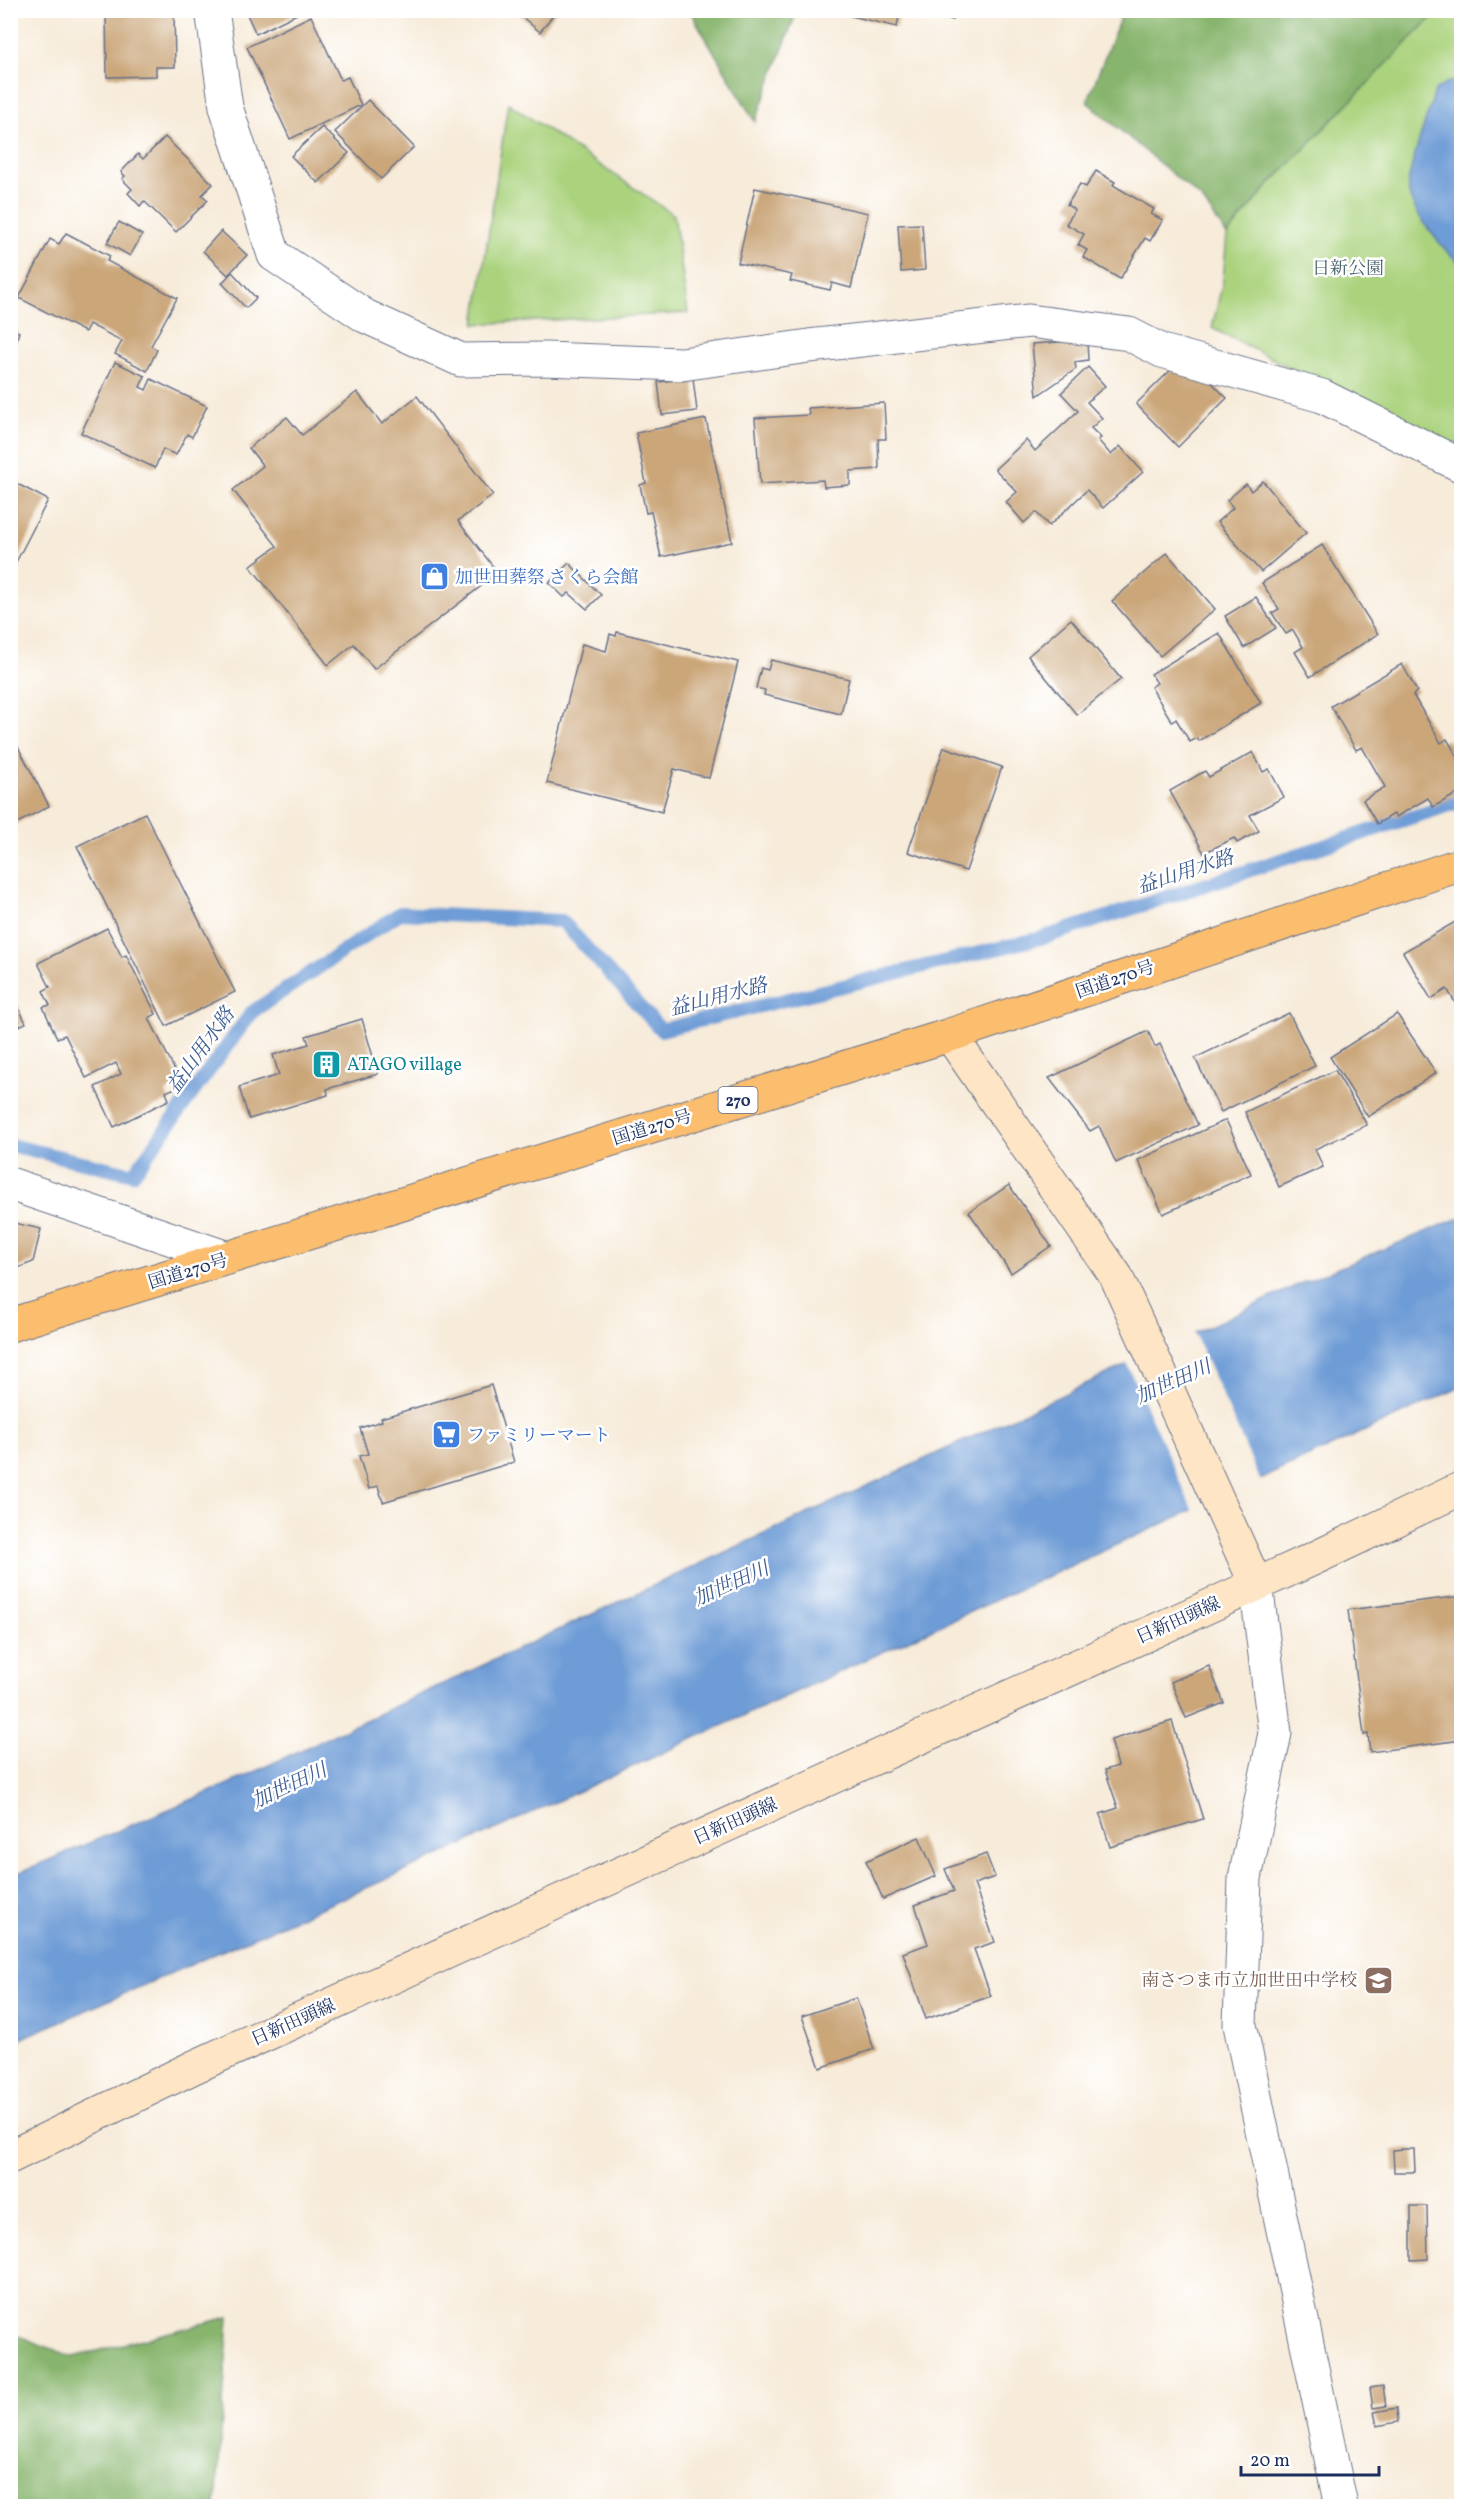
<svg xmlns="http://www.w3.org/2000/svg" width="1472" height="2517" font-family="Vollkorn,'Noto Serif JP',serif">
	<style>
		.green { fill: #abd37e; stroke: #63816e; stroke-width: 1.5 }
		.forest { fill: #88b56d; stroke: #527266; stroke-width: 1.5 }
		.water { fill: #6e9cd6; stroke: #44669a; stroke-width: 1.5 }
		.pier { fill: #f7ebd9 }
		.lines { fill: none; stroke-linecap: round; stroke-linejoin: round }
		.stream { stroke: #6e9cd6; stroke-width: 14 }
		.building { fill: #caa679 }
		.street-casing { stroke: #687189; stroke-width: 35 }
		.secondary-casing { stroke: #687189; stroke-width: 35 }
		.highway-casing { stroke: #687189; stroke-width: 35 }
		.street { stroke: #fff; stroke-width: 33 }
		.secondary { stroke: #fde5c5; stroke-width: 33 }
		.highway { stroke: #fbbd6e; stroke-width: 33 }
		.labels { text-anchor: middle; stroke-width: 5; stroke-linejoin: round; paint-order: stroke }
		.shield { fill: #fff; stroke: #5f6d8e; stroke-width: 1.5 }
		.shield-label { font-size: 16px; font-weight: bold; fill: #1b2f5e }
		.park-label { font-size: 18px; fill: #466068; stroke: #fff }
		.shop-label { font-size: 18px; fill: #366cbe; stroke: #fff; text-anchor: start }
		.street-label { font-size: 18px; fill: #1b2f5e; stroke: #fff }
		.culture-label { font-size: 18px; fill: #0d838f; stroke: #fff; text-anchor: start }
		.education-label { font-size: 18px; fill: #785e54; stroke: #fff; text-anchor: end }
		.water-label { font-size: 20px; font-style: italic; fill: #3c5b8e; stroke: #fff }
	</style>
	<rect width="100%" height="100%" fill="#fff"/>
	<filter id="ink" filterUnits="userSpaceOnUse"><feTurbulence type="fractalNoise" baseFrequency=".0167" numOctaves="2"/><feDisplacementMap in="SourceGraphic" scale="12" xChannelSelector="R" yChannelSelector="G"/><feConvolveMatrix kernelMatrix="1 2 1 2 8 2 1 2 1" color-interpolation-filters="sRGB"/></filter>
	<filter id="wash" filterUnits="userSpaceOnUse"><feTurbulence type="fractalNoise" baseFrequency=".008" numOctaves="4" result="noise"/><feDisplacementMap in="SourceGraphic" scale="24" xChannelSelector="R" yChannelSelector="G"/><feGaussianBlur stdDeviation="1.35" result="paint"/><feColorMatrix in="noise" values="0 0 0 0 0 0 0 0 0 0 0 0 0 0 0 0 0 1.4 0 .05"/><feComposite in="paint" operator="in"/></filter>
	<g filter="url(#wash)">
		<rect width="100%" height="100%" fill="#f7ebd9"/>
		<g class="green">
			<polygon points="1438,11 1461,11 1461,455 1212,328 1223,281 1227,235 1269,185"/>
			<polygon points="508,103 674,215 688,313 475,324"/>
		</g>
		<g class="forest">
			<polygon points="690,11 797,11 755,122"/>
			<polygon points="1123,11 1123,10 1438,11 1269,185 1227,235 1201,198 1087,102"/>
			<polygon points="229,2317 216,2506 11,2506 11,2333 73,2357"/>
		</g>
		<g class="water">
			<path d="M1449,82H1461V265C1444,250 1411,212 1408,189C1406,175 1430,107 1436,89Z"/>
			<polygon points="1461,1217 1461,1387 396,1875 11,2043 11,1876 226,1785 1302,1283"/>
		</g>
		<polygon class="pier" points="1193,1330 1261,1482 1194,1513 1126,1362"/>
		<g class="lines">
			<polyline class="stream" points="10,1145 133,1174 252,1012 400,913 562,921 661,1030 1045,937 1462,801"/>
		</g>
		<g id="blocks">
			<g class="building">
				<polygon points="106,10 174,10 175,67 156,67 156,76 107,77"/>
				<polygon points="245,10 305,10 256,34"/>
				<polygon points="514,10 557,10 540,32"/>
				<polygon points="848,10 900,10 897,27 847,15"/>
				<polygon points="916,10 955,10 953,20"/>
				<polygon points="311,16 341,80 348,77 361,105 290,139 247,47"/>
				<polygon points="368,100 414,147 381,179 335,132"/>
				<polygon points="322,127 349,153 318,183 291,156"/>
				<polygon points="165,137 213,184 202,195 208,200 176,232 144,201 140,206 128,193 132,189 122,179 125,176 121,172 138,154 143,159"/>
				<polygon points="1096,171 1115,182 1113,185 1154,209 1151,214 1163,220 1150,241 1145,238 1120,279 1083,257 1087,250 1078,245 1084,234 1066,224 1075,210 1067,205 1080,184 1086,187"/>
				<polygon points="755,188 868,213 851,288 832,283 830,290 790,281 792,275 738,263"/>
				<polygon points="119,222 142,235 130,256 107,243"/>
				<polygon points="922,224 925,270 901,272 898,225"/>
				<polygon points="221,231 247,255 228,275 203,251"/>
				<polygon points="66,233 110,256 107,261 177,298 151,346 157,350 147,371 115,354 122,341 89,324 85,332 19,298 50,239 59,244"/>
				<polygon points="232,272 256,298 246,308 222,283"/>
				<polygon points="10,329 19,332 13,353 10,353"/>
				<polygon points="1087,340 1088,360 1075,362 1076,369 1037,396 1032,344"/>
				<polygon points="115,362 145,376 140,387 146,390 151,379 207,406 192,437 187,434 176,455 163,449 155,468 81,433"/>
				<polygon points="1177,364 1194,365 1227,398 1178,447 1136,404"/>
				<polygon points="1088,367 1105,386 1087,402 1102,418 1091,428 1101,438 1098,440 1111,455 1120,446 1143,472 1103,508 1087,490 1049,526 1036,512 1024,523 1006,502 1017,492 995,469 1026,440 1035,451 1078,411 1061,393"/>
				<polygon points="693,378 697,411 662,415 658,382"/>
				<polygon points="357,392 382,424 417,396 493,495 458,521 498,573 374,669 354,644 328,665 250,566 277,546 233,490 263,466 249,448 287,417 302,435"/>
				<polygon points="884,403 886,439 878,439 879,469 850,471 850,485 824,487 823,480 760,484 755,418 809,415 808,408"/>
				<polygon points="706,419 732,542 661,557 651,512 646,513 640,485 646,483 636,433"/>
				<polygon points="10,480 48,500 14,566 10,565"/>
				<polygon points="1263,481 1306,533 1261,572 1217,522 1233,508 1227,500 1246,484 1251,491"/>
				<polygon points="1322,545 1378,634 1310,677 1295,652 1303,647 1293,630 1286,634 1272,613 1279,609 1262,583"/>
				<polygon points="1167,553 1215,609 1160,656 1112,601"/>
				<polygon points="569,563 601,595 587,609 569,593 564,597 549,583"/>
				<polygon points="1256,597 1276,628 1244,648 1225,616"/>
				<polygon points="1071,619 1121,679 1077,715 1028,656"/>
				<polygon points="617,632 738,662 709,778 674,769 662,812 547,783 582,644 606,651 610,634 616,636"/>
				<polygon points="1219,633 1261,703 1199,741 1197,738 1190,742 1176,719 1172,722 1151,687 1157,683 1151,674"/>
				<polygon points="771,660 849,679 841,714 764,695 765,690 756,688 761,668 768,670"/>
				<polygon points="1402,664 1417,691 1413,695 1441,743 1447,739 1462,764 1462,791 1433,807 1428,798 1396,817 1394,814 1377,824 1363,800 1385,787 1362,747 1356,750 1331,706"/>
				<polygon points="17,745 49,806 10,827 10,748"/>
				<polygon points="944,747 1002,767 966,871 908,852"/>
				<polygon points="1253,752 1263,772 1269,769 1284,797 1250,815 1259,831 1237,843 1234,838 1204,853 1170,791 1205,771 1209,777"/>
				<polygon points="145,813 235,992 166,1026 77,846"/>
				<polygon points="1462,918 1462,1014 1447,989 1431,999 1403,952"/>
				<polygon points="107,928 122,957 126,955 156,1014 149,1018 182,1085 166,1092 169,1100 114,1127 95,1087 121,1074 116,1063 86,1078 65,1035 57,1038 43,1007 50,1005 43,991 50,987 38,963"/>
				<polygon points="10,990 26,1023 10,1030"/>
				<polygon points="1289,1013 1315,1066 1221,1112 1195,1058"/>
				<polygon points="1397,1014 1436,1073 1368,1117 1330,1057"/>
				<polygon points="362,1019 378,1074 327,1089 328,1095 249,1119 239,1087 279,1075 273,1055 309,1044 306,1036"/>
				<polygon points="1148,1031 1155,1047 1160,1044 1198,1125 1116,1163 1099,1126 1090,1131 1049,1078"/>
				<polygon points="1335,1070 1367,1125 1315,1149 1323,1167 1279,1187 1245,1112"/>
				<polygon points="1226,1120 1251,1174 1163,1214 1138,1160"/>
				<polygon points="1009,1185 1051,1246 1011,1273 969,1212"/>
				<polygon points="10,1222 41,1229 33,1262 10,1271"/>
				<polygon points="491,1385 514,1462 383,1502 378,1486 369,1489 359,1456 368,1454 360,1428 382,1421 381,1418"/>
				<polygon points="1462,1596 1462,1740 1370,1752 1368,1734 1364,1735 1348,1610"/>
				<polygon points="1209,1666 1224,1703 1186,1718 1171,1682"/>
				<polygon points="1172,1721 1203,1819 1110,1847 1100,1814 1118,1808 1105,1770 1118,1766 1111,1740"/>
				<polygon points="919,1837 936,1876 883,1899 866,1861"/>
				<polygon points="986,1854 995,1877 974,1884 995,1942 974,1949 991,1996 926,2019 903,1953 928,1944 915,1905 954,1891 945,1869"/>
				<polygon points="856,1998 874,2049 820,2068 802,2016"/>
				<polygon points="1404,2149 1414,2149 1415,2172 1394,2172 1393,2150"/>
				<polygon points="1411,2206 1427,2206 1428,2259 1411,2260"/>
				<polygon points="1383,2386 1386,2406 1373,2408 1370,2388"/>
				<polygon points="1397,2408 1398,2422 1377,2426 1374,2412"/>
			</g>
		</g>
	</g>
	<g filter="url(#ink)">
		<use href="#blocks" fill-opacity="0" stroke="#687189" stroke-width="1.5"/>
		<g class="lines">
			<defs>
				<g id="street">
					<polyline points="212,10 226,107 274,255 365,316 461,360 545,359 682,364 809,346 1029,321 1129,334 1162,351 1322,396 1462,466"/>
					<polyline points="10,1184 228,1258"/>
					<polyline points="1256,1584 1275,1733 1245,1878 1240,2025 1341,2506"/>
				</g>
				<g id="secondary">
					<polyline points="950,1035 1116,1276 1256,1584"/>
					<polyline points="10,2157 194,2067 1315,1558 1462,1488"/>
				</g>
				<polyline id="highway" points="10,1325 950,1035 1462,864"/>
			</defs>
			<use href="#street" class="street-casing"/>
			<use href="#secondary" class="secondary-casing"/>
			<use href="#highway" class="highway-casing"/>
			<use href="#street" class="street"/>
			<use href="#secondary" class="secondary"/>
			<use href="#highway" class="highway"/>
		</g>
	</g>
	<defs>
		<symbol id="shop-square" viewBox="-11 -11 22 22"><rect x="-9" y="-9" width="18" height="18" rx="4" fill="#3f7fe0" stroke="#fff"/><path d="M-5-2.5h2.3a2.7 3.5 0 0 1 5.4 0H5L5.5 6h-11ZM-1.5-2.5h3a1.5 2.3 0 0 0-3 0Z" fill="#fff"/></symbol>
		<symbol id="building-square" viewBox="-11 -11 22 22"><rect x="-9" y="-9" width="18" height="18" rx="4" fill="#0f9aa8" stroke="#fff"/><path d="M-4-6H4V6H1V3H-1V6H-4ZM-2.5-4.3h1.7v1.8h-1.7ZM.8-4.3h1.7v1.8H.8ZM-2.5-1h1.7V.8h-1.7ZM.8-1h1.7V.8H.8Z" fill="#fff"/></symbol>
		<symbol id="supermarket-square" viewBox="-11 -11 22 22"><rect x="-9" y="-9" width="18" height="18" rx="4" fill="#3f7fe0" stroke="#fff"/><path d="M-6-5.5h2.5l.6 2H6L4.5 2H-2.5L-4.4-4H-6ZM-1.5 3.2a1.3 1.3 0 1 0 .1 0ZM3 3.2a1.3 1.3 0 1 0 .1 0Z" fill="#fff"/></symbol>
		<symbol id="school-square" viewBox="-11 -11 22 22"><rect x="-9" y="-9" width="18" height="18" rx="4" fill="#8d6e63" stroke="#fff"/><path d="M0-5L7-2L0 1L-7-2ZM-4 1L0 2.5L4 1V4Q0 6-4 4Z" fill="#fff"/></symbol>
	</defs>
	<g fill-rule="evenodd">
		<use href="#shop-square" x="418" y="560" width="33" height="33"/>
		<use href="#building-square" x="310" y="1048" width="33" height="33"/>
		<use href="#supermarket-square" x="430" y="1418" width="33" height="33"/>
		<use href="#school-square" x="1362" y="1964" width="33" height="33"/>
	</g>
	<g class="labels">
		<rect class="shield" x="718.5" y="1087" width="39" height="26" rx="4.5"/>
		<g class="shield-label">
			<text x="738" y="1106">270</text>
		</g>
		<g class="park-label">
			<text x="1348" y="274">日新公園</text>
		</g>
		<g class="shop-label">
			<text x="455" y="583">加世田葬祭 さくら会館</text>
			<text x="467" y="1441">ファミリーマート</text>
		</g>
		<g class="street-label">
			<text transform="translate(1115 979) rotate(-19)" y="6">国道270号</text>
			<text transform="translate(652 1127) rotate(-17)" y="6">国道270号</text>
			<text transform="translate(188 1271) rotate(-17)" y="6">国道270号</text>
			<text transform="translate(1178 1620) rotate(-24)" y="6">日新田頭線</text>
			<text transform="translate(735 1821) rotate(-24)" y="6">日新田頭線</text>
			<text transform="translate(293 2022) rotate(-24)" y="6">日新田頭線</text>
		</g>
		<g class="culture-label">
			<text x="347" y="1070">ATAGO village</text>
		</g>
		<g class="education-label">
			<text x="1357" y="1986">南さつま市立加世田中学校</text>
		</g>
		<g class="water-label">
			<text transform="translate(1185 871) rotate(-18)" y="7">益山用水路</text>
			<text transform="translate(718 996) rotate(-14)" y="7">益山用水路</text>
			<text transform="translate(200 1050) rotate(-54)" y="7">益山用水路</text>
			<text transform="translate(1173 1381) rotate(-24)" y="7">加世田川</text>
			<text transform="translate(731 1583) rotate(-24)" y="7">加世田川</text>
			<text transform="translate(289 1785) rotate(-25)" y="7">加世田川</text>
		</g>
	</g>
	<rect width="1472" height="2517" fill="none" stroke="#fff" stroke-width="36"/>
	<path d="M1241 2466v9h138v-9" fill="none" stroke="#1b2f5e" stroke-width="3"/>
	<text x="1250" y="2466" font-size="18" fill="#1b2f5e" stroke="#ffffff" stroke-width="4.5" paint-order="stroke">20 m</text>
</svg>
